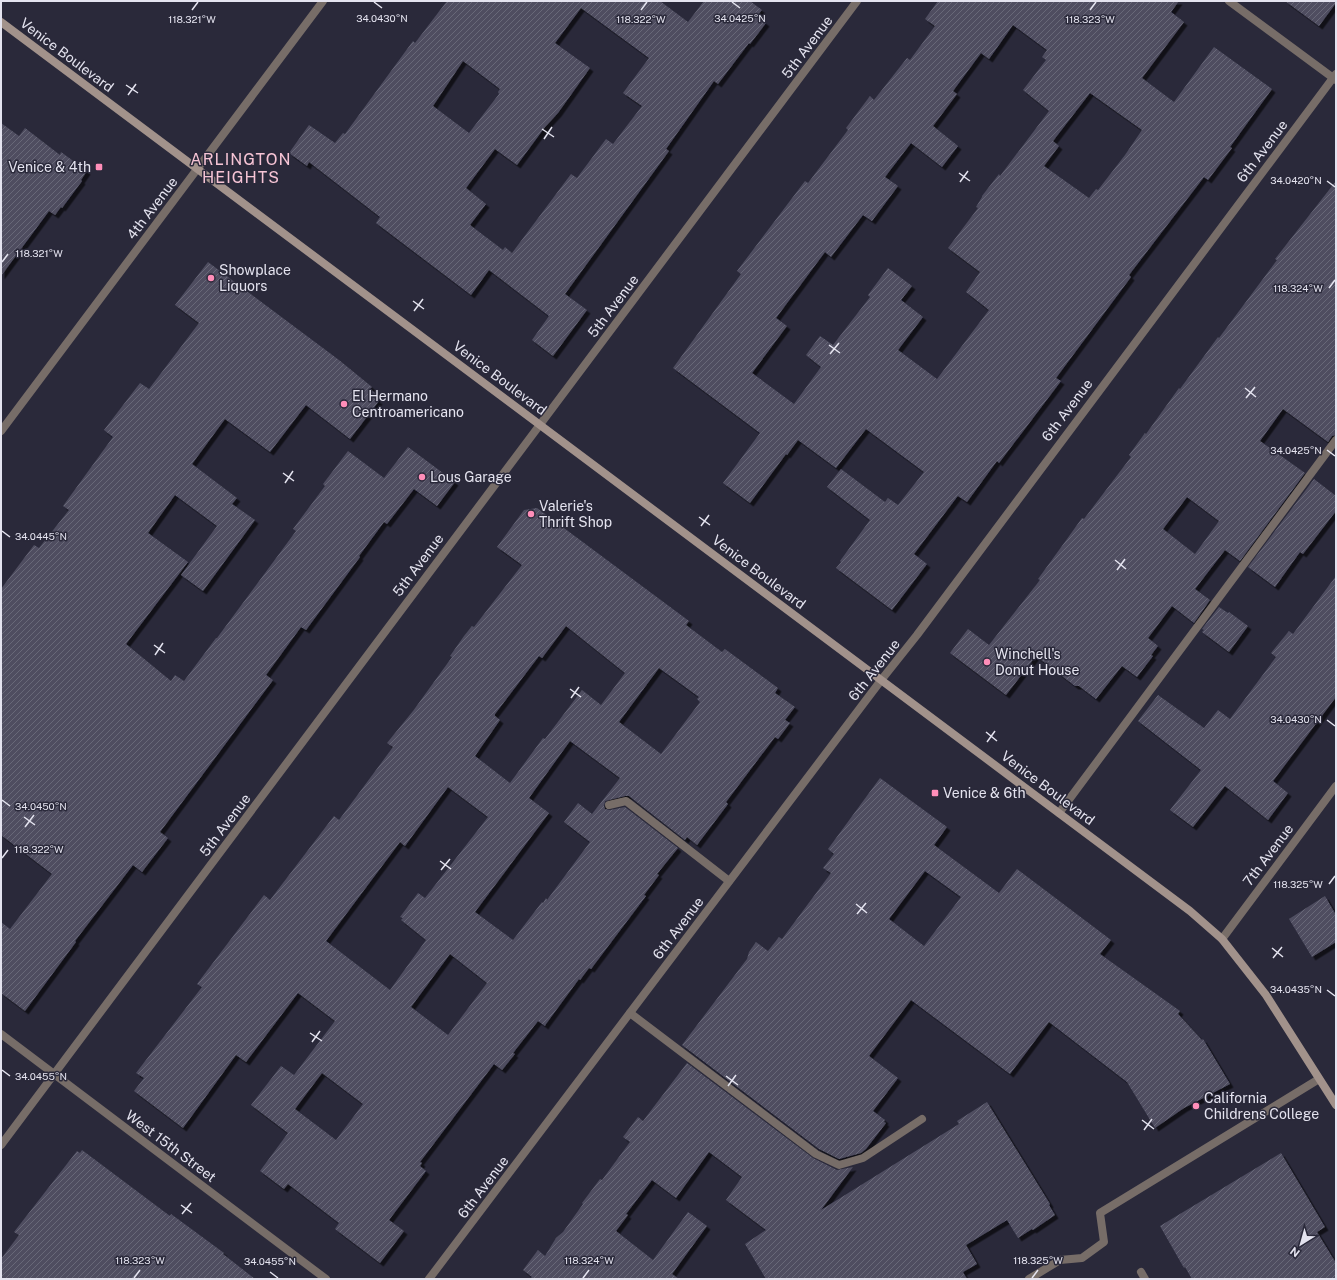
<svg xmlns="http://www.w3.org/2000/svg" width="1337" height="1280" font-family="'Public Sans',sans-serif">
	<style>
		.building { fill: url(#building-hatch); fill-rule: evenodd; filter: url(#shadow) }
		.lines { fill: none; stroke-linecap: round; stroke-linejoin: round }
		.service { stroke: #776d68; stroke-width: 8 }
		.minor { stroke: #776d68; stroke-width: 8 }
		.tertiary { stroke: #776d68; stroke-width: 8 }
		.secondary { stroke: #a2928b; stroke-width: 8 }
		.ticks { fill: none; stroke: #e4e3ef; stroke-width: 1.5 }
		.poi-dot { fill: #ff8eb9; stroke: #2a293a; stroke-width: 1.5 }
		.labels { text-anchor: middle; stroke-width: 3; stroke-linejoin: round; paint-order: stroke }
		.street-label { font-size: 14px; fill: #e4e3ef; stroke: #2a293a }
		.poi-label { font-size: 14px; fill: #e4e3ef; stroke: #2a293a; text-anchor: start }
		.quarter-label { font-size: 16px; letter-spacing: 1px; fill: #f6c4d5; stroke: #2a293a }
		.ticks-label { font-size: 10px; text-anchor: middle; fill: #e4e3ef; stroke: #2a293a; stroke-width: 3; stroke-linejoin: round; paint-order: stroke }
	</style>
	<defs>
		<pattern id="building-hatch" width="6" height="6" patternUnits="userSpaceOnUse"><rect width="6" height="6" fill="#4f4e61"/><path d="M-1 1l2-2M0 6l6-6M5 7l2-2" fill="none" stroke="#686778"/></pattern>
		<filter id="shadow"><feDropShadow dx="3.5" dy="3.5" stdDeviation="0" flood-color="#0009"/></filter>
	</defs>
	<rect width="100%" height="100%" fill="#2a293a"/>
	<g class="building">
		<path d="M447,1H660L688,22L704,1H750L762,10L757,16L766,23L750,44L749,43L718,84L714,81L666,149L669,151L565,294L587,310L553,356L532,340L549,316L489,270L471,295L376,223L380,217L309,162L307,166L289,153L309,125L335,143L343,133L345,134L413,41L415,43ZM581,8L649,58L623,93L642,106L613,144L606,139L577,178L571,174L512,253L505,247L503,250L470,225L486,204L466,188L495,149L517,165L545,127L558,113L590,68L555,43ZM463,61L500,89L498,92L499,94L469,133L433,106Z"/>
		<path d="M938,1H1179L1171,12L1184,22L1142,78L1174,102L1214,47L1272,89L1230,147L1232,148L1208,180L1204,177L1129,275L1131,277L1056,378L1061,381L999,463L997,461L967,502L958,496L957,497L914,554L927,564L892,610L836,568L841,562L840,561L870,520L827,487L841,469L885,502L888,498L898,505L924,472L866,429L836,468L798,440L787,455L786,454L750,503L723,483L760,433L673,368L741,274L737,271L805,181L808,183L848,130L846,128L870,96L874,100L907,58L910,60L935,26L925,19ZM1013,25L1047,50L1042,57L1046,60L1023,90L1049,111L1000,176L999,174L982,196V197L976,207L978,208L948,248L980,272L966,292L989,310L937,379L898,350L923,317L901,300L912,286L888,268L868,295L870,297L833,345L820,336L806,355L821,367L794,404L752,373L787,326L776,318L825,252L831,257L863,215L872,221L898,186L885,177L911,143L942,167L958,146L933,126L957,94L953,91L981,53L989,59ZM1090,93L1142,130L1125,155L1098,190L1096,189L1089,198L1044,166L1059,146L1053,141Z"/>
		<polygon points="1285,1 1336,1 1336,3 1319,26"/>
		<polygon points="1,123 19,136 25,128 60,155 61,152 87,171 81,180 82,181 62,208 61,207 55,215 49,211 1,276"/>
		<path d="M1336,181V435L1332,436L1328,442L1283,409L1260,441L1305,473L1240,561L1225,550L1195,589L1210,600L1194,623L1172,606L1148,638L1158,646L1151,655L1153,656L1137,677L1122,666L1096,699L1079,686H1075L1036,656L1006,695L950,653L968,629L989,645L1040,580L1038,579L1067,539L1082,518L1084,519L1131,457L1129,455L1145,433L1146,434L1179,388L1180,389L1218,337L1219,338L1277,260L1275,259ZM1187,497L1219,521L1195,554L1163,529Z"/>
		<polygon points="208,262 339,360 372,387 370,389 379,396 376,399 379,401 350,439 306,405 270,452 225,419 192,464 237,498 232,504 255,520 203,591 181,575 217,526 175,495 148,533 188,562 126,644 171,681 175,675 184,681 216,638 217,638 296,531 293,529 325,486 323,484 348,451 384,478 408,447 455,482 437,506 414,489 387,524 384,522 359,556 360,557 306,630 301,627 266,675 273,680 160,832 168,838 142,872 133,865 75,941 76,942 25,1011 1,993 1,922 10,929 52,874 1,835 1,589 34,545 39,548 69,510 63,506 113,437 104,430 140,383 149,389 199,323 175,305"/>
		<polygon points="1314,479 1336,496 1336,511 1303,554 1300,552 1275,587 1248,567"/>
		<path d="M537,508L689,621L686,625L722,652L725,649L778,688L775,693L795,707L785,720L790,723L778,739L775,737L726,802L728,804L697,845L687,837L685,840L629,796H625L605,801L604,806L605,809L610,810L625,807L678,848L657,874L659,875L644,895L646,896L591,969L589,968L580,980L579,979L546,1024L545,1026L538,1021L513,1053L515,1054L502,1070L494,1064L420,1162L422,1163L420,1166L426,1171L389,1220L404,1231L380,1263L335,1229L339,1223L288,1184L284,1189L260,1171L288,1133L251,1105L281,1066L294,1075L335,1021L298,993L246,1062L236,1055L183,1128L134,1091L144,1078L136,1073L202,987L197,984L264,895L270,900L334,816L339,820L393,747L387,743L413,711L452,657L450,656L464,636L472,626L474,627L522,565L497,547L524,510ZM566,626L625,673L601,705L582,690L545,739L543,738L510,783L475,756L500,720L495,716V714L539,656L542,658ZM659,668L699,697L697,699L700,702L661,754L619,722ZM570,741L620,778L592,814L578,803L564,822L590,842L547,900L546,898L543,903L542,902L513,940L475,912L549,813L529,798ZM448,787L488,817L425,898L418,893L400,917L403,918L401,920L426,940L390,990L326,941L400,842L405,846ZM450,954L487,983L448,1035L411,1007ZM322,1073L363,1104L336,1140L295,1109Z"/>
		<polygon points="1336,576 1336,697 1273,781 1288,793 1268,820 1225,786 1193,827 1170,810 1201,770 1138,721 1158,695 1204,728 1218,710 1230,719 1276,657 1271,653 1289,631 1293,634"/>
		<polygon points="1219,607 1228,613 1229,612 1248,626 1229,652 1202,632 1204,630 1202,629"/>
		<path d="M880,778L947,827L934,845L999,893L1017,869L1111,940L1100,954L1180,1011L1178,1014L1202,1040L1203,1039L1230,1084L1184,1108L1155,1128L1127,1082L1049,1022L1010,1074L911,1000L869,1056L898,1078L873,1111L885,1120L884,1122L886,1123L866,1149L861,1153L839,1159L819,1149L682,1045L747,959L749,952L756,942L768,951L779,937L782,939L831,873L823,868L834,854L828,849ZM925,871L961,897L924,946L889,919Z"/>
		<polygon points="1325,896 1336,915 1336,942 1312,957 1289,919"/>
		<polygon points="687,1063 813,1158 837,1170 853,1167 821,1210 959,1124 957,1121 987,1102 1050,1204 1049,1205 1055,1215 1033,1230 1032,1229 1018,1238 1007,1220 966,1245 977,1264 963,1272 967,1279 766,1279 745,1244 766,1230 726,1200 742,1177 709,1152 676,1198 652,1180 626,1214 628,1215 616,1231 653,1260 688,1212 707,1226 672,1274 679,1279 530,1279 532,1277 523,1270 538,1250 545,1256 556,1238 563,1232 583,1204 582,1203 600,1179 602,1180 630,1142 623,1137 638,1117 643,1121"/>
		<polygon points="82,1150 170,1216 171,1214 224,1253 223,1254 255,1279 1,1279 1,1259 19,1235 14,1232 77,1151 80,1153"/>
		<polygon points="1281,1153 1325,1227 1317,1232 1336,1263 1336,1279 1192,1279 1185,1267 1184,1268 1160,1226"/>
	</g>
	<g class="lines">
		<g class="service">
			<polyline points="609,805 626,801 729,881"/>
			<polyline points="1059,813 1336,440"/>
			<polyline points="630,1013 816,1154 839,1165 863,1158 922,1119"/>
			<polyline points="1060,1260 1082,1258 1104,1242 1100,1213 1319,1079"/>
			<polyline points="1141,1272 1145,1279"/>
		</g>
		<g class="minor">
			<polyline points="1229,1 1336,80"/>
			<polyline points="1222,939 1336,786"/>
			<polyline points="1,1034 326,1279"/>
			<polyline points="1,1145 857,1"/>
			<polyline points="429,1279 882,679 917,635 1336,74"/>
			<polyline points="1029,1279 1060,1260"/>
		</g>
		<polyline class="tertiary" points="1,431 323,1"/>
		<polyline class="secondary" points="1,22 1190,911 1222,939 1266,995 1336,1105"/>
	</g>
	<path class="ticks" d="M374,2L382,8M732,2L740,8M192,10L198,2M641,10L647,2M1090,10L1096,2M126,85L138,93M128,95L136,84M542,129L554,137M544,139L552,127M959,173L970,181M1327,181L1335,187M960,182L968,171M2,262L8,254M1329,288L1335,280M413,301L424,309M414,311L423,299M829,345L840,353M830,354L839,343M1245,388L1256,397M1246,398L1255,387M1327,450L1335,456M283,473L294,481M285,483L293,471M699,517L710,525M701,526L709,515M2,531L10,537M1115,560L1126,569M1117,570L1125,559M154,645L165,653M155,655L163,643M570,689L581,697M571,698L579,687M1327,720L1335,726M986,732L997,741M987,742L995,731M2,800L10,806M24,817L35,825M25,827L34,815M2,858L8,850M440,861L451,869M441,870L450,859M1329,884L1335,876M856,904L867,913M857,914L866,903M1272,948L1283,957M1273,958L1282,947M1327,990L1335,996M310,1033L322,1041M312,1042L320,1031M2,1070L10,1076M726,1076L738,1085M728,1086L736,1075M1142,1120L1154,1129M1144,1130L1152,1119M181,1205L192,1213M182,1214L191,1203M270,1272L278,1278M134,1278L140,1270M583,1278L589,1270M1032,1278L1038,1270"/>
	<g class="poi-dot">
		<rect x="95" y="163" width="8" height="8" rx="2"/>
		<circle cx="211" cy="278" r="4"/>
		<circle cx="344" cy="404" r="4"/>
		<circle cx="422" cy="477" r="4"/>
		<circle cx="531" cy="514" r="4"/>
		<circle cx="987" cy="662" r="4"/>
		<rect x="931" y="789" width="8" height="8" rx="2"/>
		<circle cx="1196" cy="1106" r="4"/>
	</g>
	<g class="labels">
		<g class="street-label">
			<text transform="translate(807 47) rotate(-53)" y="5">5th Avenue</text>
			<text transform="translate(67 55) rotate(37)" y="5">Venice Boulevard</text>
			<text transform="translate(1262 151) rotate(-53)" y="5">6th Avenue</text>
			<text transform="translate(152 208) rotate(-53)" y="5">4th Avenue</text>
			<text transform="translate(613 306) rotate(-53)" y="5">5th Avenue</text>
			<text transform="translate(500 378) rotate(37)" y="5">Venice Boulevard</text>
			<text transform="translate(1067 410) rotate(-53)" y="5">6th Avenue</text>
			<text transform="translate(418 565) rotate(-53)" y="5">5th Avenue</text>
			<text transform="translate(759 572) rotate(37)" y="5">Venice Boulevard</text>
			<text transform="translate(874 670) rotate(-52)" y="5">6th Avenue</text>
			<text transform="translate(1048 788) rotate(37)" y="5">Venice Boulevard</text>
			<text transform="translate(225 825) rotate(-53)" y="5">5th Avenue</text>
			<text transform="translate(1268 855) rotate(-53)" y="5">7th Avenue</text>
			<text transform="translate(678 928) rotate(-53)" y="5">6th Avenue</text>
			<text transform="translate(171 1146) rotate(37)" y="5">West 15th Street</text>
			<text transform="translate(483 1187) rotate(-53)" y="5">6th Avenue</text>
		</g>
		<g class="poi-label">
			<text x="91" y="172" text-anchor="end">Venice &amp; 4th</text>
			<text x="219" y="275">Showplace<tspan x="219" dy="16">Liquors</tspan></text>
			<text x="352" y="401">El Hermano<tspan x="352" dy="16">Centroamericano</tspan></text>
			<text x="430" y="482">Lous Garage</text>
			<text x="539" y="511">Valerie's<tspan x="539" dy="16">Thrift Shop</tspan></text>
			<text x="995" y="659">Winchell's<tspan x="995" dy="16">Donut House</tspan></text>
			<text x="943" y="798">Venice &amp; 6th</text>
			<text x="1204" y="1103">California<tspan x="1204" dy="16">Childrens College</tspan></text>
		</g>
		<g class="quarter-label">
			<text x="241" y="165">ARLINGTON<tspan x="241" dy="18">HEIGHTS</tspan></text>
		</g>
	</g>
	<g class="ticks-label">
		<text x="382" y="22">34.0430°N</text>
		<text x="740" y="22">34.0425°N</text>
		<text x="192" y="23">118.321°W</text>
		<text x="641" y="23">118.322°W</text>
		<text x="1090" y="23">118.323°W</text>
		<text x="1296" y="184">34.0420°N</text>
		<text x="39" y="257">118.321°W</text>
		<text x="1298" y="292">118.324°W</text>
		<text x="1296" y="454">34.0425°N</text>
		<text x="41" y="540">34.0445°N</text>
		<text x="1296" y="723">34.0430°N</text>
		<text x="41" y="810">34.0450°N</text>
		<text x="39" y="853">118.322°W</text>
		<text x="1298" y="888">118.325°W</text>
		<text x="1296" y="993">34.0435°N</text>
		<text x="41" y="1080">34.0455°N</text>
		<text x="140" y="1264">118.323°W</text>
		<text x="589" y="1264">118.324°W</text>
		<text x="1038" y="1264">118.325°W</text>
		<text x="270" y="1265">34.0455°N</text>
	</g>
	<rect width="1337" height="1280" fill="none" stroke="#e4e3ef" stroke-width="4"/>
	<g transform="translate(1301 1244) rotate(217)" stroke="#2a293a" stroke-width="3" paint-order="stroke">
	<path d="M0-3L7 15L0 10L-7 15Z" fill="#e4e3ef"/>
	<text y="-6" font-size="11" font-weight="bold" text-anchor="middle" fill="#e4e3ef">N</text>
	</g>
</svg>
